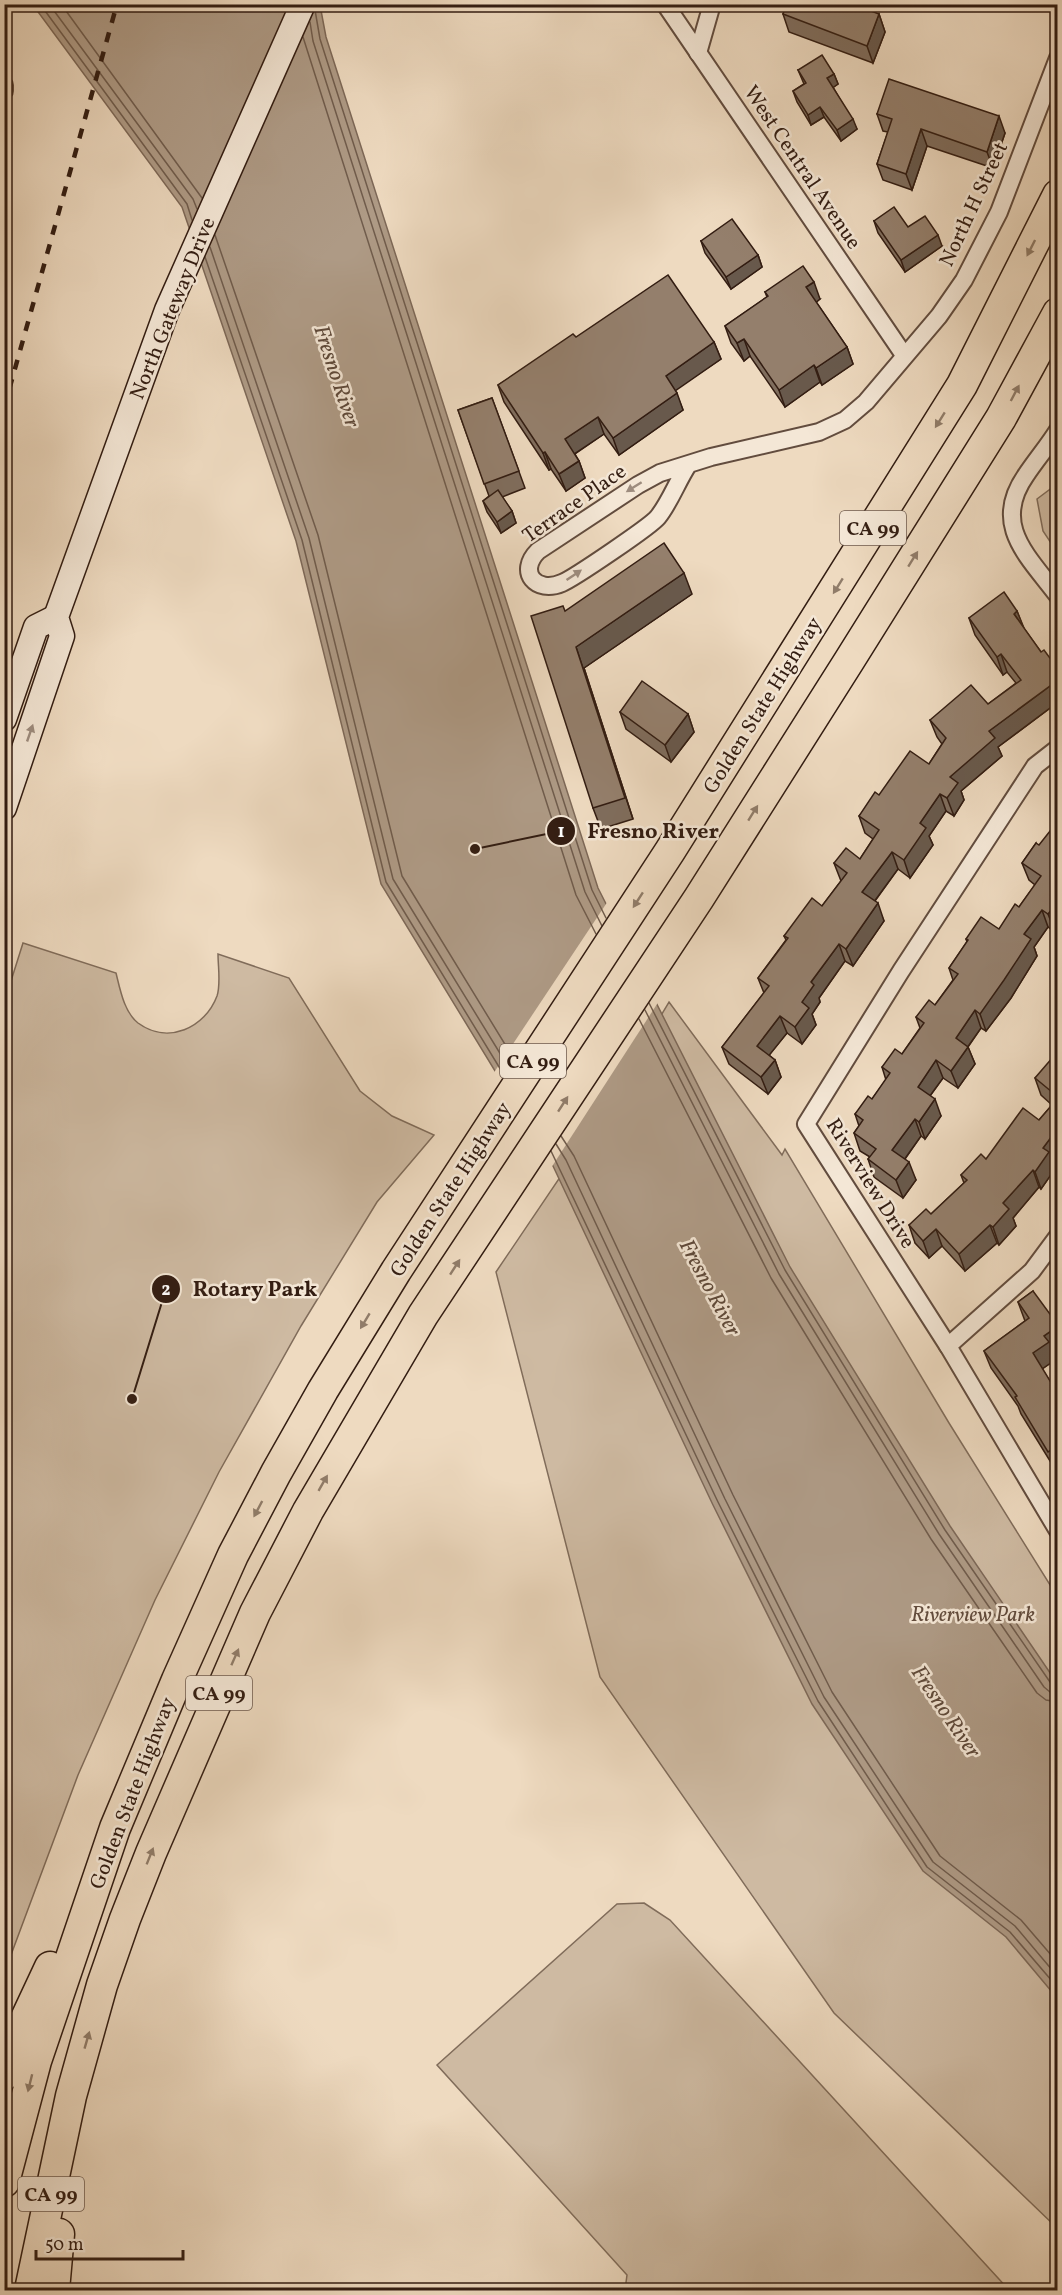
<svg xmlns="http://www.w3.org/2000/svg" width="1062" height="2295" font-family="Vollkorn,serif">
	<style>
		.green { fill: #cebaa2; stroke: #806c5a; stroke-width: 1.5 }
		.water { fill: #ae9a85; stroke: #7d6857; stroke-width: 1.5 }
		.pier { fill: #eedac0 }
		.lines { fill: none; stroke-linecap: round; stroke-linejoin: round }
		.shore { stroke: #705c4c; stroke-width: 1.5 }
		.street-casing { stroke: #624c3e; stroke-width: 20 }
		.secondary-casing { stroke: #331d12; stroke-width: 27 }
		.highway-casing { stroke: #331d12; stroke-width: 33 }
		.street { stroke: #f4e7d6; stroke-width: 16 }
		.secondary { stroke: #f4e7d6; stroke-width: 24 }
		.highway { stroke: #eedac0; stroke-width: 30 }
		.rail { stroke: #331d12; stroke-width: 4.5; stroke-dasharray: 10 10; stroke-linecap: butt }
		.wall { fill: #7f6d5d; stroke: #331d12; stroke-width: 1.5 }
		.shaded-wall { fill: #68594c; stroke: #331d12; stroke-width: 1.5 }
		.building { fill: #947f6c; stroke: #331d12; stroke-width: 1.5 }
		.oneway { fill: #907c69 }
		.oneway2 { fill: #9d8c7e }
		.labels { text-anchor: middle; stroke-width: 5; stroke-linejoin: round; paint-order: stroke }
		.shield { fill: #f4e7d6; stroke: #6d5a4d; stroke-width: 1.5 }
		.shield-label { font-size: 20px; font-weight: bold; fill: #331d12 }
		.street-label { font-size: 21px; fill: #331d12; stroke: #f4e7d6 }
		.park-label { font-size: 21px; font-style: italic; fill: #624c3d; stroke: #f4e7d6 }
		.water-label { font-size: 22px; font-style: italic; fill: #5e493a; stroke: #f4e7d6 }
		.leader { fill: none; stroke: #331d12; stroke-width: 2 }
		.callout-dot { fill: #331d12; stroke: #f4e7d6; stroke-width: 2 }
		.mark-label { font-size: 18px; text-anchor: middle; font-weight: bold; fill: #fff }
		.callout-label { font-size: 22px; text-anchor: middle; font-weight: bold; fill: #331d12; stroke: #f4e7d6; stroke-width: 5; stroke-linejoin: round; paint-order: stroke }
	</style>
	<rect width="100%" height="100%" fill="#eedac0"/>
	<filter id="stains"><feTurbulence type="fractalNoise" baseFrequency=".00333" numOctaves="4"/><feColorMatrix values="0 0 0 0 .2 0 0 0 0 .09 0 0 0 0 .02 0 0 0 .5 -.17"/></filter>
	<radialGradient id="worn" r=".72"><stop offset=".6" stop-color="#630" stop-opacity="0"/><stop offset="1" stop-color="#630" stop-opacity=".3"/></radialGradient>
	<g class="green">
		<polygon points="1057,484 1057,552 1043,531 1037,499"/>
		<path d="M23,943L116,973C120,989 124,1012 138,1023C168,1045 205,1028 217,996C221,984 218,967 218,954L289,978L360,1091L392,1116L434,1135L377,1202L301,1326L219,1472L155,1600L78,1775L5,1971L4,1003Z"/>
		<polygon points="669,1002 782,1155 785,1149 949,1423 1057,1596 1057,2228 834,2013 600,1677 496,1272 600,1118"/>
		<polygon points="644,1903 670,1920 1009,2290 625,2290 627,2275 437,2065 617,1904"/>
	</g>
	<polygon class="water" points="33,5 320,5 326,37 598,888 790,1267 950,1526 1057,1683 1057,1998 1006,1937 923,1871 812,1704 713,1505 553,1166 381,884 296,541 182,207"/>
	<polygon class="pier" points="608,901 659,1001 551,1168 493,1074"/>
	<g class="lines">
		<g class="shore">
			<polyline points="40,4 187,204 192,220"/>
			<polyline points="49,4 193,199 197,209"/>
			<polyline points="61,4 202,198"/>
			<polyline points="315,10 320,39 592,890 606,918"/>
			<polyline points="310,22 313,41 585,892 602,926"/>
			<polyline points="303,37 576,895 596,934"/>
			<polyline points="215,235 318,535 402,876 514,1059"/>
			<polyline points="210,247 309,538 393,879 509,1068"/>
			<polyline points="205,257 302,540 386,882 504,1075"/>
			<polyline points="649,1003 785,1270 945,1530 1050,1682 1058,1685"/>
			<polyline points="645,1010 779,1274 939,1534 1044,1687 1050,1692 1058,1693"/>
			<polyline points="639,1019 771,1278 931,1539 1037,1693 1046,1700 1058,1702"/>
			<polyline points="561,1136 574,1156 733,1495 832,1692 940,1856 1021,1920 1058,1963"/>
			<polyline points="556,1144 566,1160 725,1499 824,1697 933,1862 1015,1926 1058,1977"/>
			<polyline points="551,1151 718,1502 818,1701 927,1867 1010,1932 1058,1988"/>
		</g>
		<defs>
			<g id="street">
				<polyline points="665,4 904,355"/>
				<polyline points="698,53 712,4"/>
				<polyline points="4,85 4,91"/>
				<path d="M1058,430C1048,446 1036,460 1026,475C991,525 1028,556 1058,596"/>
				<path d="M688,465C677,482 670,502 658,517C651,526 574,578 562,583C536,594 517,572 538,551L638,485L660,473L711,457L819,432L845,420L866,402L939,316L964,280L999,212L1058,58"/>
				<polyline points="1058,748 1035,766 901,971 806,1124 948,1346 1058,1531"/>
				<polyline points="948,1346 1032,1271 1058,1236"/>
			</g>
			<g id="secondary">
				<polyline points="4,719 36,627 56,617"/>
				<polyline points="4,808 62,636 56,617 167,310 303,4"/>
			</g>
			<g id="highway">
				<polyline points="4,2075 20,2031 50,1967"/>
				<polyline points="4,2182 36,2061 115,1828 177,1680 233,1555 276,1473 323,1390 396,1271 670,851 962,385 1058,195"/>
				<polyline points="30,2290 71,2096 102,1985 125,1919 151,1853 255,1613 308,1511 423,1315 699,898 849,661 1001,418 1058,313"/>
				<polyline points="54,2290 59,2234"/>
			</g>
		</defs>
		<use href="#street" class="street-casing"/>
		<use href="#secondary" class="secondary-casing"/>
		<use href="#highway" class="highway-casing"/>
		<use href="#street" class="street"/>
		<use href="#secondary" class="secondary"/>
		<use href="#highway" class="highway"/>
		<polyline class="rail" points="4,408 117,4"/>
	</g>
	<g class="wall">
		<polygon points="783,14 879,14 885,32 873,63 789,32"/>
		<polygon points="798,70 834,74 838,84 833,87 857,129 841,141 824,117 811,125 797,102 793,91 804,84"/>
		<polygon points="877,114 1005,133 993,168 927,146 912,190 883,180 877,164 888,132 883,131"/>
		<polygon points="874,221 942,246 905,272 878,233"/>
		<polygon points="701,241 758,255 762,267 731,289 705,253"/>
		<polygon points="765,292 820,299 816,302 847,347 853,364 822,385 820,382 785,407 750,356 744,361 731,343 725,326 767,297"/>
		<polygon points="576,337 714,342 721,359 675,390 683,410 619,455 604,434 575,454 579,461 585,478 566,491 551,469 549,470 504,402 498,385"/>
		<polygon points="492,398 525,488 502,497 512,511 516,523 501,533 487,512 483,501 489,496 458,410"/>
		<polygon points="692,594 584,668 633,819 601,829 593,808 565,611"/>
		<polygon points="1017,611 1023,627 1041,652 1058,669 1058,702 998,747 1002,756 961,791 964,800 954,816 946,811 929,836 933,845 910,878 898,869 875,901 884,921 853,966 845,961 819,998 820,1002 812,1014 816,1025 802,1044 787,1033 769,1055 775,1060 781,1077 768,1094 729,1064 722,1047 764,993 758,978 786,940 784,936 822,906 841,881 834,863 860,859 873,839 865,833 859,816 879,795 929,764 942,744 937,737 930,720 988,704 1016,683 1007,672 1003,675 975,635 969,618"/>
		<polygon points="620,712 688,714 694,732 671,762 626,729"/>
		<polygon points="1036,843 1055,932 1048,927 1034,947 1037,956 1011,998 986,1031 981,1028 968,1047 975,1064 958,1088 943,1078 930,1096 941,1116 925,1139 921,1136 905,1159 916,1180 903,1198 874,1177 868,1159 870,1157 860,1151 854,1133 859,1126 855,1114 872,1099 886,1080 882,1067 902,1054 920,1028 916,1017 935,1005 953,980 949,968 967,942 966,939 999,929 1019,907 1035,885 1029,880 1022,863"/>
		<polygon points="1058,1061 1058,1154 1052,1161 1055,1169 1041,1189 1039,1187 1013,1218 1016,1226 999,1245 997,1243 965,1271 942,1246 929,1258 915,1243 909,1225 931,1214 964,1183 961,1175 986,1159 1039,1120 1052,1105 1041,1095 1035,1078"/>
		<polygon points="1033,1291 1055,1360 1042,1369 1058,1394 1058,1468 1055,1469 1021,1414 1018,1406 991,1368 984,1351 1025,1321 1018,1302"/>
	</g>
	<g class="shaded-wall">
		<polygon points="879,14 885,32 873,63 867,46"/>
		<polygon points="834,74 838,84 831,89 827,78"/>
		<polygon points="820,107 824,117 811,125 808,115"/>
		<polygon points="999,116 1005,133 993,168 987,152"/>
		<polygon points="853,119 857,129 841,141 837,130"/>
		<polygon points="921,129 927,146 912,190 906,174"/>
		<polygon points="938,235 942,246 905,272 901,260"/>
		<polygon points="758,255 762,267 731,289 726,277"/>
		<polygon points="814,282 820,299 813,305 806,287"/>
		<polygon points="744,339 750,356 744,361 737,343"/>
		<polygon points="714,342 721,359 672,393 666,376"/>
		<polygon points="847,347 853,364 822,385 816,368"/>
		<polygon points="814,365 820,382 785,407 779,390"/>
		<polygon points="677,393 683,410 619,455 613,438"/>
		<polygon points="598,417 604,434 571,456 565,439"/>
		<polygon points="545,452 551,469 549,470 543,453"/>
		<polygon points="579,461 585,478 566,491 559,474"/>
		<polygon points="512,511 516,523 501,533 497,522"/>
		<polygon points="684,573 692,594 584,668 633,819 576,647"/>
		<polygon points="1017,611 1024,628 1014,614"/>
		<polygon points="1001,654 1007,672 1003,675 997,657"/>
		<polygon points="1058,680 1058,702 998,747 1002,756 961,791 964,800 954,816 947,798 950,777 989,731"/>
		<polygon points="688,714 694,732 671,762 665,745"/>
		<polygon points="940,794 946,811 929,836 933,845 910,878 904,860 920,823"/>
		<polygon points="892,852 898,869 868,910 862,892"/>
		<polygon points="1058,902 1058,928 1055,932 1048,914"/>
		<polygon points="878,903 884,921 853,966 846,949"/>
		<polygon points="1042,910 1048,927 1034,947 1037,956 1011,998 986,1031 980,1014 1024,934"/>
		<polygon points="839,944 845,961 819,998 820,1002 812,1014 816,1025 802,1044 795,1027 802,1002 811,982"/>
		<polygon points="975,1010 981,1028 962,1055 956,1038"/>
		<polygon points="780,1016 787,1033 763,1063 757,1046"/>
		<polygon points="968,1047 975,1064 958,1088 951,1071"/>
		<polygon points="775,1060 781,1077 768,1094 761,1077"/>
		<polygon points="936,1060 943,1078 924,1104 918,1087"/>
		<polygon points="935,1099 941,1116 925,1139 919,1122"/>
		<polygon points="915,1119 921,1136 899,1167 892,1150"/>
		<polygon points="1058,1128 1058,1154 1052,1161 1055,1169 1041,1189 1035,1172 1043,1148"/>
		<polygon points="909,1162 916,1180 903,1198 896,1180"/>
		<polygon points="1033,1170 1039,1187 1013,1218 1016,1226 999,1245 993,1227 1003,1203"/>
		<polygon points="990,1225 997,1243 965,1271 959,1254"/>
		<polygon points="936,1229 942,1246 929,1258 923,1241"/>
		<polygon points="1058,1326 1058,1348 1052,1352 1055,1360 1039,1371 1033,1353 1044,1336"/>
	</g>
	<g class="building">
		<polygon points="786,4 853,4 879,14 867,46 783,14"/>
		<polygon points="822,55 834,74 827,78 853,119 837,130 820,107 808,115 793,91 806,83 798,70"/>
		<polygon points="889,79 999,116 987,152 921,129 906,174 877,164 892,119 877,114"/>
		<polygon points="894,207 908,227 925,216 938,235 901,260 874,221"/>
		<polygon points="732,219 758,255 726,277 701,241"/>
		<polygon points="803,266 814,282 806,287 847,347 816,368 814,365 779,390 744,339 737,343 725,326 768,296 765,292"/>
		<polygon points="668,275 714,342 666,376 677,393 613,438 598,417 565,439 579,461 559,474 545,452 543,453 498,385 573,334 576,337"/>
		<polygon points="492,398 519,471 484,484 458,410"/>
		<polygon points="498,490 512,511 497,522 483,501"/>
		<polygon points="664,543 684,573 576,647 625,798 593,808 531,616 563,606 565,611"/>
		<polygon points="1004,592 1017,611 1014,614 1041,652 1044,650 1058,669 1058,680 989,731 995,738 950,777 958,783 947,798 940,794 920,823 926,828 904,860 892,852 862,892 878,903 846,949 839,944 811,982 814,985 802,1002 809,1008 795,1027 780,1016 757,1046 775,1060 761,1077 722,1047 769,986 758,978 788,938 784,936 812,898 822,906 847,873 834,863 846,848 860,859 879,830 859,816 875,792 879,795 910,751 929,764 946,738 930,720 971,685 988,704 1021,680 1001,654 997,657 969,618"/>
		<polygon points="642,681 688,714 665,745 620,712"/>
		<polygon points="1058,821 1058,902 1048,914 1042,910 1024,934 1031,939 1004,980 980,1014 975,1010 956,1038 968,1047 951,1071 936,1060 918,1087 935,1099 919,1122 915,1119 892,1150 909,1162 896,1180 868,1159 876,1149 854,1133 863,1120 855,1114 868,1096 872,1099 890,1073 882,1067 895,1049 902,1054 924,1023 916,1017 929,1000 935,1005 958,974 949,968 968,940 966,939 981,917 999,929 1015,904 1019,907 1041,876 1022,863 1036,843 1039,845"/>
		<polygon points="1053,1057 1058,1061 1058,1097 1035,1078"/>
		<polygon points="1058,1098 1058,1128 1043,1148 1049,1152 1035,1172 1033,1170 1003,1203 1009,1209 993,1227 990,1225 959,1254 936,1229 923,1241 909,1225 926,1209 931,1214 967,1180 961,1175 981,1154 986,1159 1023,1108 1039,1120"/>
		<polygon points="1033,1291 1058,1325 1058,1326 1044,1336 1049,1342 1033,1353 1058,1394 1058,1446 1048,1452 1015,1397 1017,1396 984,1351 1029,1318 1018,1302"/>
	</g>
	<defs><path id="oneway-solid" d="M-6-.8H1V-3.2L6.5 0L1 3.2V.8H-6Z" transform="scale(1.5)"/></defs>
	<g class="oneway">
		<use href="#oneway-solid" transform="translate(1031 248) rotate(117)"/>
		<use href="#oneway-solid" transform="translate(1015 393) rotate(-62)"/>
		<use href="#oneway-solid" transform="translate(940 420) rotate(122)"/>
		<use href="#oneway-solid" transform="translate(913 559) rotate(-58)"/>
		<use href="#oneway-solid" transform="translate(838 586) rotate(122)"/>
		<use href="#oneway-solid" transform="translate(753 813) rotate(-58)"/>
		<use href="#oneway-solid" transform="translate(638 900) rotate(123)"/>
		<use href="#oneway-solid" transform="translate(563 1104) rotate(-57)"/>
		<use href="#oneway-solid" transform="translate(455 1267) rotate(-57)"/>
		<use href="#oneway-solid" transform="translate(365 1321) rotate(121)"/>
		<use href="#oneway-solid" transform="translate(323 1483) rotate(-60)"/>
		<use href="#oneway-solid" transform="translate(258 1509) rotate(118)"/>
		<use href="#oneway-solid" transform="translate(235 1657) rotate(-66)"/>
		<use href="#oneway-solid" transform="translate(150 1856) rotate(-68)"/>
		<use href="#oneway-solid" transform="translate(87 2040) rotate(-74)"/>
		<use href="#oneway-solid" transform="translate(30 2083) rotate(104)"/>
	</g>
	<g class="oneway2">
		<use href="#oneway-solid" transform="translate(634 487) rotate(148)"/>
		<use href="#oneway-solid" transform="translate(574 575) rotate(-34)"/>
		<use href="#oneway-solid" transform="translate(30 733) rotate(-71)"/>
	</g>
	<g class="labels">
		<g class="shield">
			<rect x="840" y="511" width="66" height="34" rx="4.5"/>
			<rect x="500" y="1044" width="66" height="34" rx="4.5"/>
			<rect x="186" y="1676" width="66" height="34" rx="4.5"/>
			<rect x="18" y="2177" width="66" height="34" rx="4.5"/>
		</g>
		<g class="shield-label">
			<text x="873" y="535">CA 99</text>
			<text x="533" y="1068">CA 99</text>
			<text x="219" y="1700">CA 99</text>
			<text x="51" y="2201">CA 99</text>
		</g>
		<g class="street-label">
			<text transform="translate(803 167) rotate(56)" y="7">West Central Avenue</text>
			<text transform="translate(973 204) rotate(-65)" y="7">North H Street</text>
			<text transform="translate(172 308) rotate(-68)" y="7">North Gateway Drive</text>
			<text transform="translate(574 503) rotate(-35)" y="7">Terrace Place</text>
			<text transform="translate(762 705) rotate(-58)" y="7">Golden State Highway</text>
			<text transform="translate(871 1183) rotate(58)" y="7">Riverview Drive</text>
			<text transform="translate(450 1189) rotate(-57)" y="7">Golden State Highway</text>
			<text transform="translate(132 1793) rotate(-69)" y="7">Golden State Highway</text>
		</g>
		<g class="park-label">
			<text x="973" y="1621">Riverview Park</text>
		</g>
		<g class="water-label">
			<text transform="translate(338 376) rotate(72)" y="8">Fresno River</text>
			<text transform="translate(711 1287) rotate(62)" y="8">Fresno River</text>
			<text transform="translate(947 1711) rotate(56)" y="8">Fresno River</text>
		</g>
	</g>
	<path class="leader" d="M475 849L561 831M132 1399L166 1289"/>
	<g class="callout-dot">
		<circle cx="475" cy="849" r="6"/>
		<circle cx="132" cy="1399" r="6"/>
		<circle cx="561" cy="831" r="15"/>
		<circle cx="166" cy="1289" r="15"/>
	</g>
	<g class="mark-label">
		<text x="561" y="837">1</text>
		<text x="166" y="1295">2</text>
	</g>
	<g class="callout-label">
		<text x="653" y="838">Fresno River</text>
		<text x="255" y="1296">Rotary Park</text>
	</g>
	<rect width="1062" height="2295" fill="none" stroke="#eedac0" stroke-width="24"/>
	<rect x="6" y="6" width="1050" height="2283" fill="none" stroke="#331d12" stroke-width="3"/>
	<rect x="12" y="12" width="1038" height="2271" fill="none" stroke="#331d12" stroke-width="1.5"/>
	<path d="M36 2250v9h147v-9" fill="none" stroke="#331d12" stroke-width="3"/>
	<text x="45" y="2250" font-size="18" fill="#331d12" stroke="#f4e7d6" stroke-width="4.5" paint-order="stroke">50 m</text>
	<rect width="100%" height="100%" filter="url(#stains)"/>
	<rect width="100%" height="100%" fill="url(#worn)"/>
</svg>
